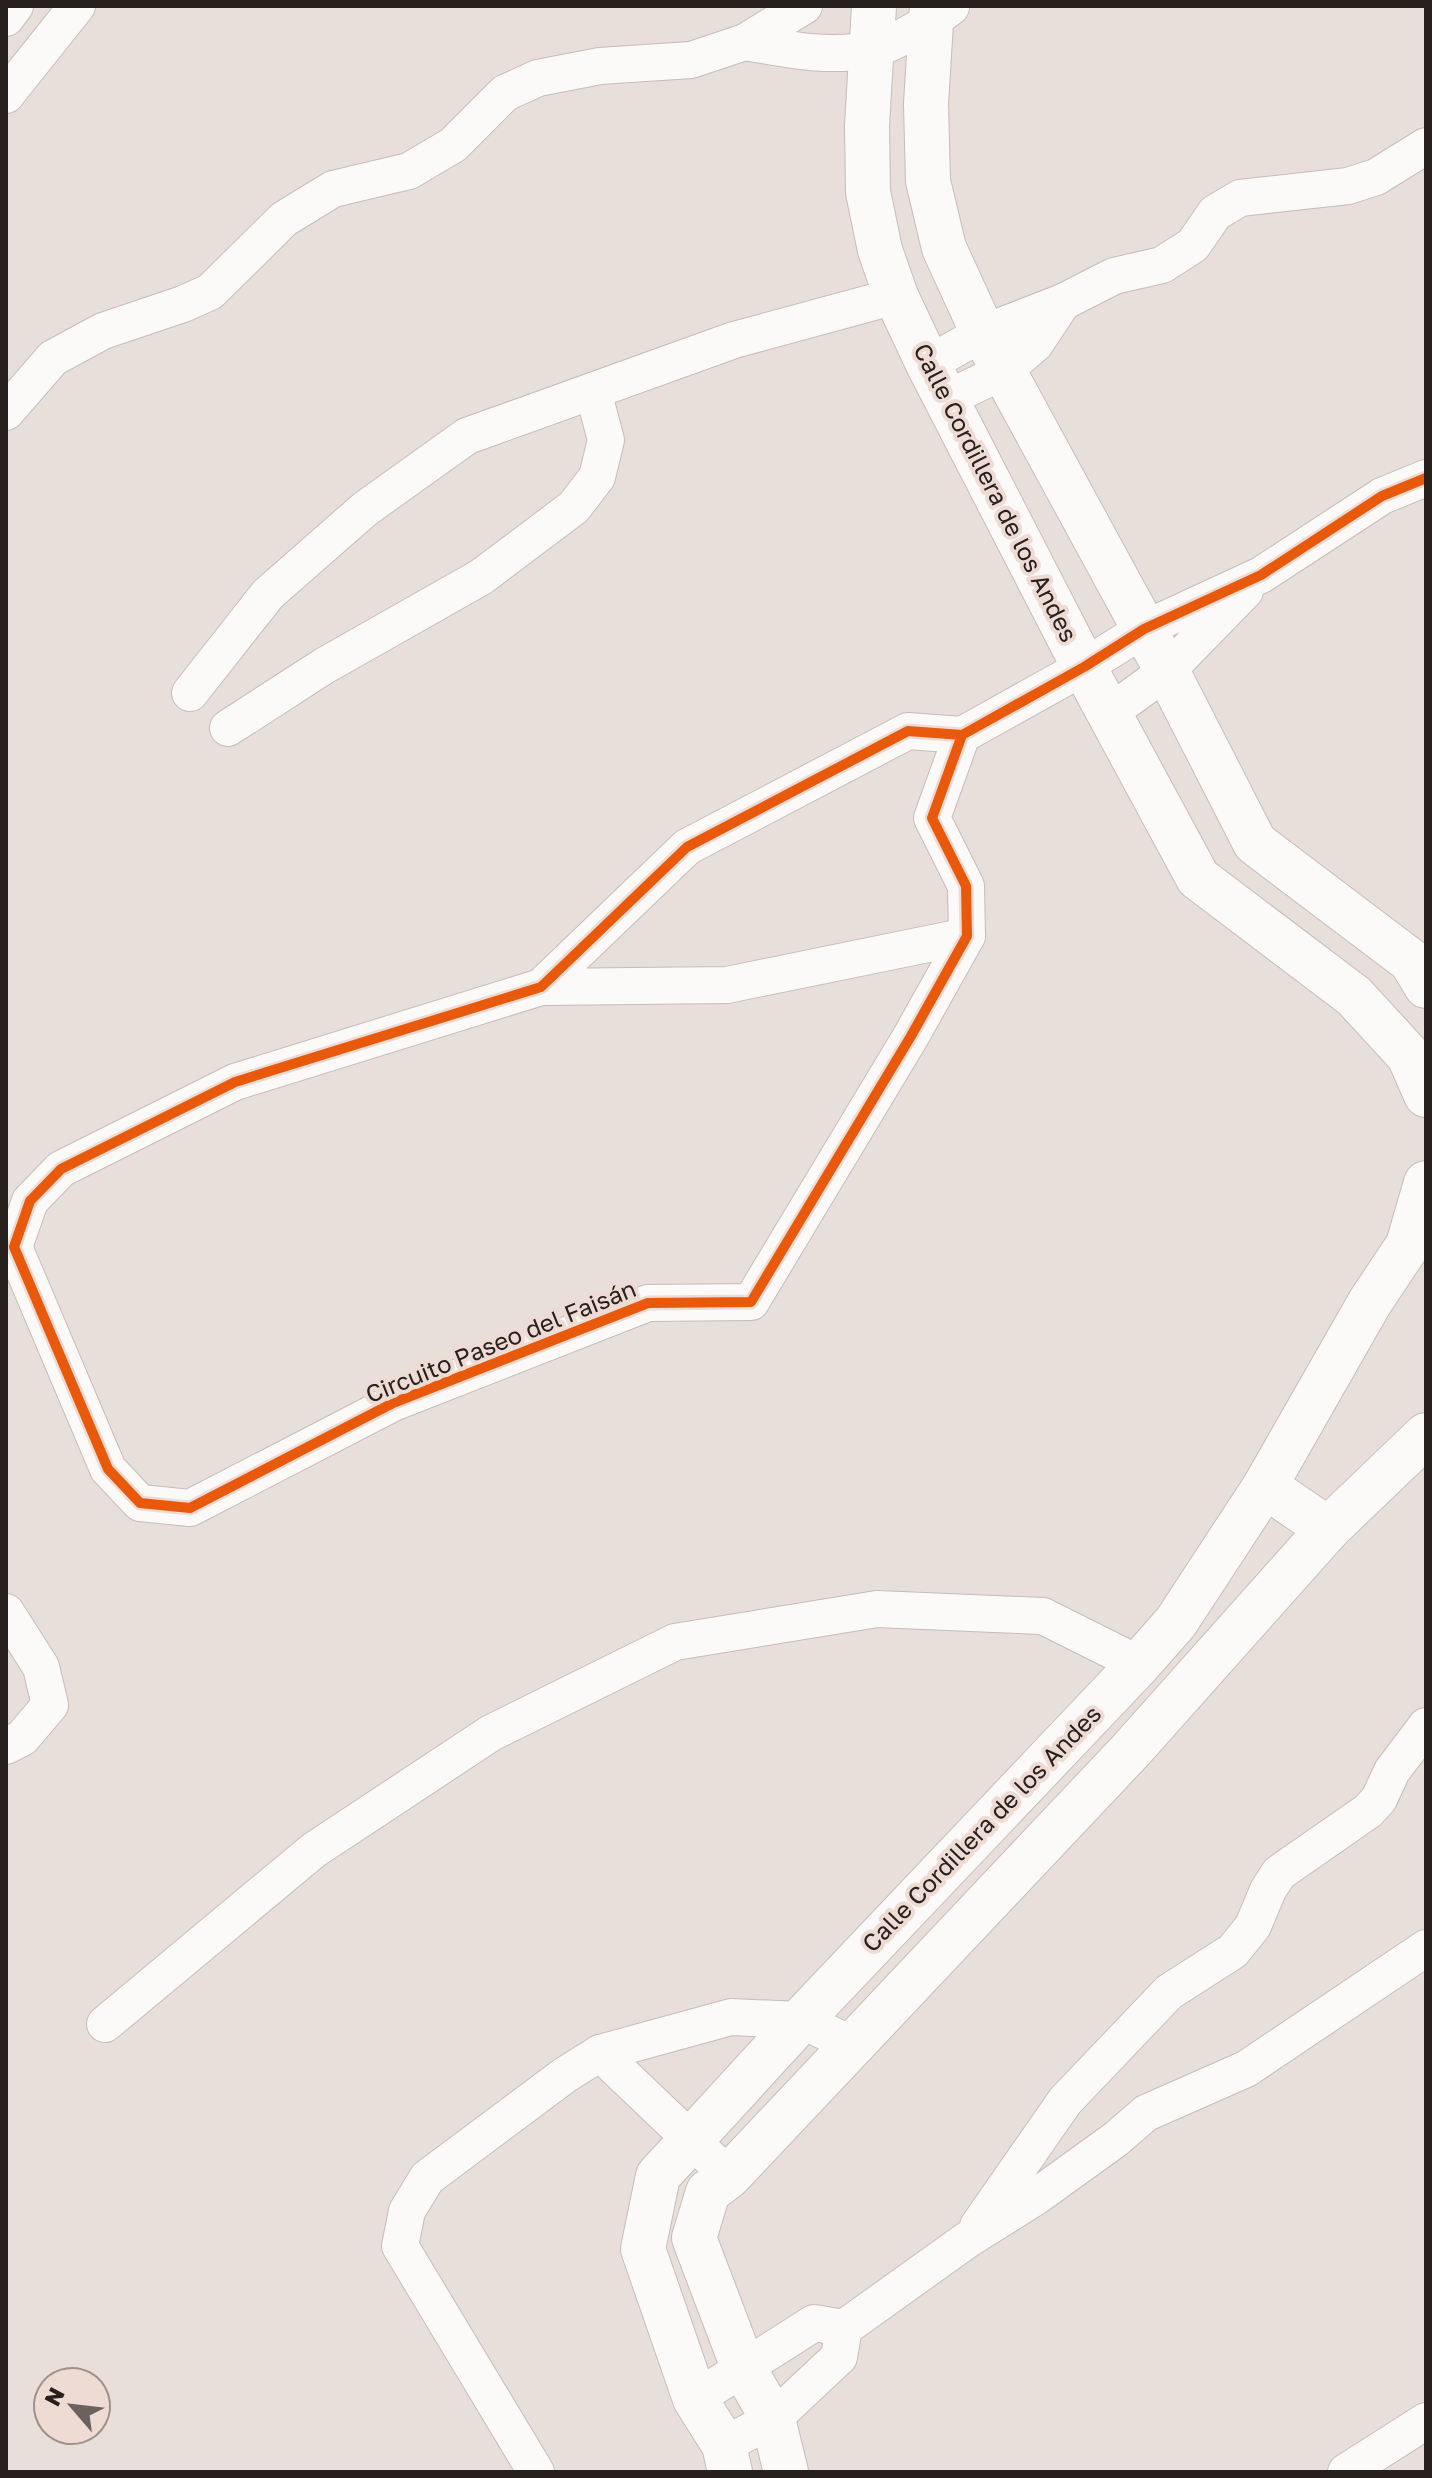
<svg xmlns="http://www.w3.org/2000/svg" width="1432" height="2478" font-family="'Golos Text',sans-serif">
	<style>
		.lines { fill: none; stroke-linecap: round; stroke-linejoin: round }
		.street-casing { stroke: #c5bdb9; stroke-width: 38 }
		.secondary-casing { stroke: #c5bdb9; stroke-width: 46 }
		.street { stroke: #fcfaf9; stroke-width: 36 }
		.secondary { stroke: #fcfaf9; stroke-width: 44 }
		.cycleway-casing { stroke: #eedcd4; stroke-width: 15 }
		.cycleway { stroke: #e8590c; stroke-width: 10 }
		.labels { text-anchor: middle; stroke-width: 8; stroke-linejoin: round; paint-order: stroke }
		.street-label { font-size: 24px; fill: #27201d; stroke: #eedcd4 }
	</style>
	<rect width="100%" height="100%" fill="#e8deda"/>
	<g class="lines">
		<defs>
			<g id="street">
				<polyline points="6,18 15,6"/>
				<path d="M745,42C786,49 827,58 869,50C892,46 932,21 951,7"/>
				<polyline points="6,95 77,6"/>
				<polyline points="928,364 983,333 1063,302 1114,276 1162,265 1193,245 1215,213 1240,198 1348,186 1376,177 1426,146"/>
				<polyline points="946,399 1004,371 1035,344 1063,302"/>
				<polyline points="6,412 53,358 103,331 183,304 210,292 284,219 333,189 409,171 453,145 505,93 538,78 600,66 691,60 745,42 804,6"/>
				<polyline points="190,693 268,594 365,509 467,436 734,340 896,296"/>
				<polyline points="1109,713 1167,671 1245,591"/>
				<polyline points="228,728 324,666 481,577 574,507 597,477 606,440 593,391"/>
				<polyline points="962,735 932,818 966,886 967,936 911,1036 751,1302 648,1303 393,1403 190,1508 140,1503 108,1469 14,1247 30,1201 61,1169 235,1082 541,987 687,847 908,731 962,735 1084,667 1144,629 1261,575 1382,496 1426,478"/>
				<polyline points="541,987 727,985 967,936"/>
				<polyline points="6,1612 41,1667 50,1705 22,1738 6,1746"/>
				<polyline points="105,2024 314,1850 491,1733 675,1642 877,1609 1043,1616 1139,1664"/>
				<polyline points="600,2053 729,2176"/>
				<polyline points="978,2226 1065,2101 1169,1992 1233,1951 1253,1926 1268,1890 1279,1873 1368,1811 1379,1799 1392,1771 1426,1726"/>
				<polyline points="695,2399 814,2323 844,2328"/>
				<polyline points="724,2445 773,2419 839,2357 844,2328 967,2240 1037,2196 1116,2139 1146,2113 1246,2069 1426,1948"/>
				<polyline points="536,2472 400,2246 407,2211 427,2178 565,2075 600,2053 731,2017 801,2020 853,2045"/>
				<polyline points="1346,2472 1426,2421"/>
			</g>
			<g id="secondary">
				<polyline points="874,6 867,126 868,192 880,250 896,296 928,364 1084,667 1198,878 1354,996 1409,1056 1426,1095"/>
				<polyline points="932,6 926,104 928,181 944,248 983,333 1167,671 1255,843 1411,961 1426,986"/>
				<polyline points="1265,1486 1328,1529"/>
				<polyline points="730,2472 724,2445 695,2399 643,2249 658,2176 801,2020 1139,1664 1176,1622 1265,1486 1370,1302 1408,1245 1426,1183"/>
				<polyline points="786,2472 773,2419 743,2367 694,2238 708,2192 729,2176 1132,1749 1328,1529 1426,1435"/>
			</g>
		</defs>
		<use href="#street" class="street-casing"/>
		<use href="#secondary" class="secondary-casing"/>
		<use href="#street" class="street"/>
		<use href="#secondary" class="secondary"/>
		<defs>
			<polyline id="cycleway" points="962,735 932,818 966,886 967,936 911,1036 751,1302 648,1303 393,1403 190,1508 140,1503 108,1469 14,1247 30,1201 61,1169 235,1082 541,987 687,847 908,731 962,735 1084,667 1144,629 1261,575 1382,496 1426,478"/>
		</defs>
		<use href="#cycleway" class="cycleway-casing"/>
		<use href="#cycleway" class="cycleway"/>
	</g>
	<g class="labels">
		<g class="street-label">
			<text transform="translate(995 493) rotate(63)" y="8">Calle Cordillera de los Andes</text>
			<text transform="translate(501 1342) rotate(-22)" y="8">Circuito Paseo del Faisán</text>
			<text transform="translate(982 1829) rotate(-46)" y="8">Calle Cordillera de los Andes</text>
		</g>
	</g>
	<rect width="1432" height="2478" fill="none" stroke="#27201d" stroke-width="16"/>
	<g transform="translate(72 2406) rotate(298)"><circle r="38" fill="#eedcd4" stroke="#9e918b" stroke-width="2"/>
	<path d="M0-6L14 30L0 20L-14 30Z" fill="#6b625f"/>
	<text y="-12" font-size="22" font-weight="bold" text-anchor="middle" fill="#27201d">N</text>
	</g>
</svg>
